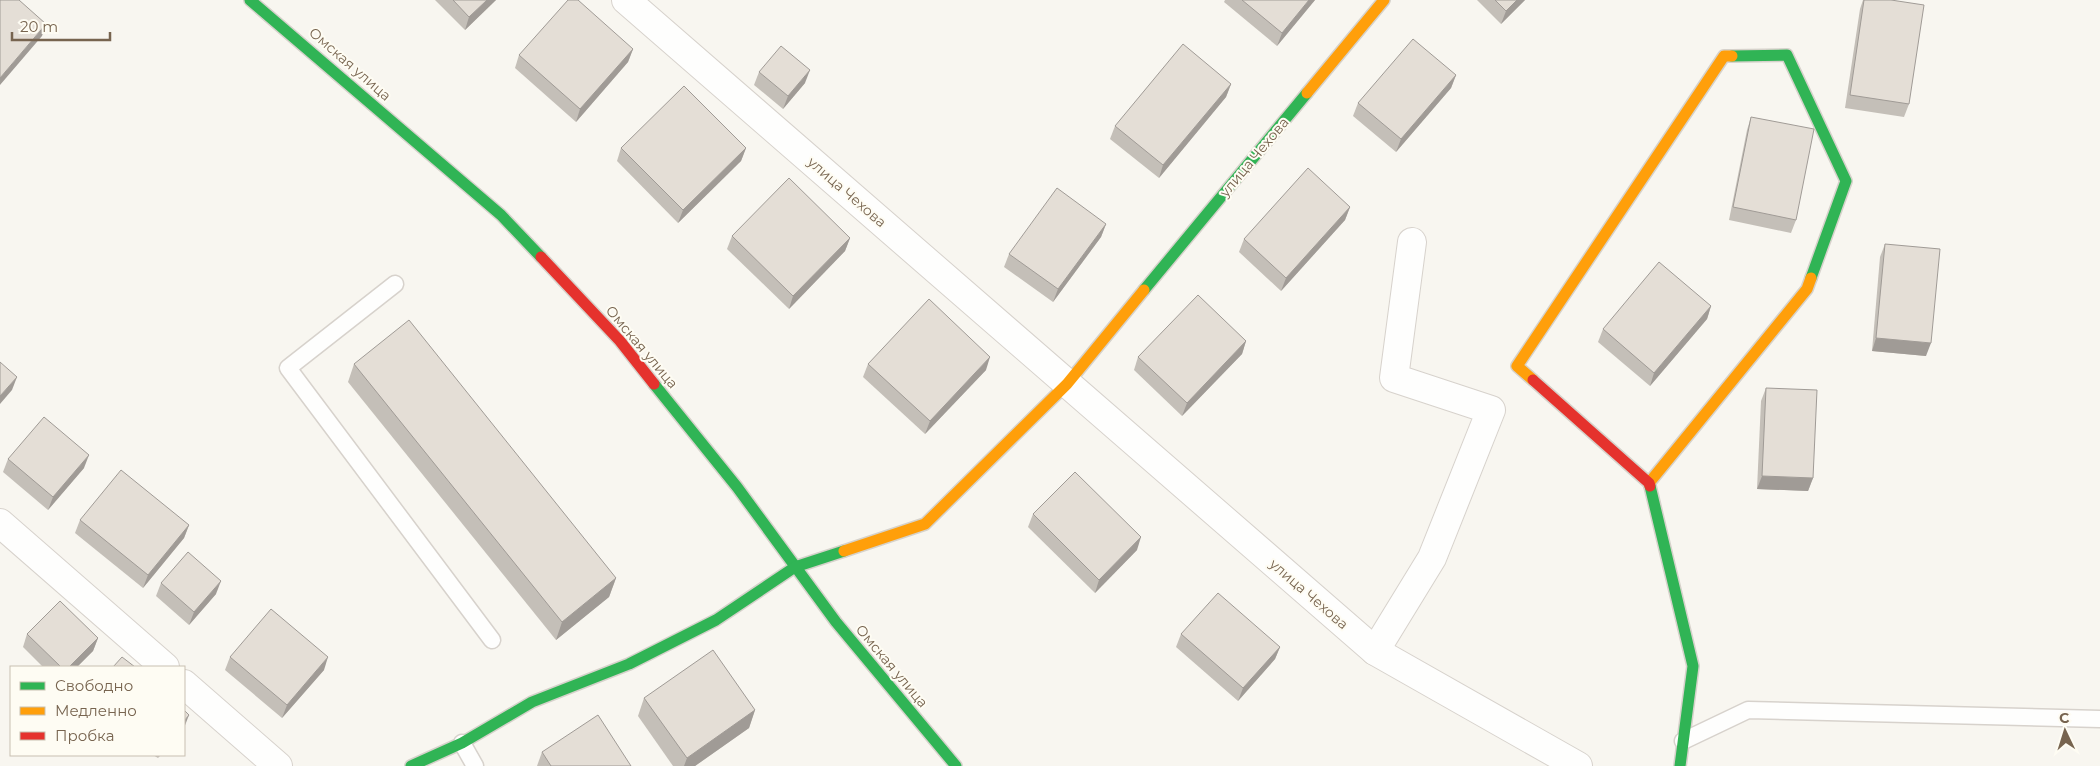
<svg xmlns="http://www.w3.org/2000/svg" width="2100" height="766" font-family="Montserrat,sans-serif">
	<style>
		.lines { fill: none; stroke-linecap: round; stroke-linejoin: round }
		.lane-casing { stroke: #d7d2cc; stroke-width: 19 }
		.street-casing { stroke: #d7d2cc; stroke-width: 30 }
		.fast-casing { stroke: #d6d2cb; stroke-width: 14 }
		.slow-casing { stroke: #d6d2cb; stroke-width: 14 }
		.jam-casing { stroke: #d6d2cb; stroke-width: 14 }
		.lane { stroke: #fefefd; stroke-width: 16 }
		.street { stroke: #fefefd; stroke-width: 28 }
		.fast { stroke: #30b455; stroke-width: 11 }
		.slow { stroke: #ff9f0a; stroke-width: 11 }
		.jam { stroke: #e5322d; stroke-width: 11 }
		.wall { fill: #c4bfb8 }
		.shaded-wall { fill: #a09b96 }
		.building { fill: #e4ded6; stroke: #a09b96 }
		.labels { text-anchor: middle; stroke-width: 4; stroke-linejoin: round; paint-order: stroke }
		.street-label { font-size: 14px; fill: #77644f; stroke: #fefcf3 }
	</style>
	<rect width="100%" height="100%" fill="#f8f6f0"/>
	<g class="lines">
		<defs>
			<g id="lane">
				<polyline points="395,284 288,368 492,640"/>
				<polyline points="1683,741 1748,710 2100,719"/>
				<polyline points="462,743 475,766"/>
			</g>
			<g id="street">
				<polyline points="626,0 1375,651 1578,766"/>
				<polyline points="0,523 165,667"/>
				<polyline points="1375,651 1432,558 1491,410 1394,378 1412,242"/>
				<polyline points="184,684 278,766"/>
			</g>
			<g id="fast">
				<polyline points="250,0 501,215 541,257"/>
				<polyline points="1732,56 1787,55 1846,181 1811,278"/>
				<polyline points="1144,290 1307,93"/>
				<polyline points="654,384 737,487 836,622 956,766"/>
				<polyline points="1650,486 1693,666 1680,766"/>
				<polyline points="411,766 462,743 532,702 629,664 716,620 795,567 844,551"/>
			</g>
			<g id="slow">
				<polyline points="1307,93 1384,0"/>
				<polyline points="1533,380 1517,366 1724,56 1732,56"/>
				<polyline points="1649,483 1807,289 1811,278"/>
				<polyline points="844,551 925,524 1067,384 1144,290"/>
			</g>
			<g id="jam">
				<polyline points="541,257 620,341 654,384"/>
				<polyline points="1533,380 1649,483 1650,486"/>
			</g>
		</defs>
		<use href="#lane" class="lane-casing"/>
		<use href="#street" class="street-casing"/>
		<use href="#fast" class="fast-casing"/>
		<use href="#slow" class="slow-casing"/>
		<use href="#jam" class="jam-casing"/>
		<use href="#lane" class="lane"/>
		<use href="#street" class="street"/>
		<use href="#fast" class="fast"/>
		<use href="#slow" class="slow"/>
		<use href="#jam" class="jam"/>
	</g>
	<g class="wall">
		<polygon points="435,0 496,0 465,30"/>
		<polygon points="1225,0 1315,0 1277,46 1224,2"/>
		<polygon points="1477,0 1525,0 1501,24"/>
		<polygon points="1863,0 1891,0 1909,104 1904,117 1845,108 1860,9"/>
		<polygon points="633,49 628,62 576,122 515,68 519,55"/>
		<polygon points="759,72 805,83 783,109 754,85"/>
		<polygon points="1456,75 1451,88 1396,152 1353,116 1358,103"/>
		<polygon points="1231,84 1226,97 1159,178 1110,139 1115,126"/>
		<polygon points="1751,117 1796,220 1791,233 1729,220 1747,130"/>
		<polygon points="621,148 746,148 741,161 678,223 617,161"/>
		<polygon points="1350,207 1345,220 1281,291 1239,252 1244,239"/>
		<polygon points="1106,224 1101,237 1053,302 1004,267 1009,254"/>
		<polygon points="732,236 850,238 845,251 789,309 727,249"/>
		<polygon points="1885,244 1926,356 1872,351 1880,257"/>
		<polygon points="1711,306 1707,319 1650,386 1598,342 1603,329"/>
		<polygon points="1246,341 1242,354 1182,416 1134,370 1138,357"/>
		<polygon points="354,364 616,578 609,597 556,640 348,382"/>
		<polygon points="868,364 986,370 925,434 863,377"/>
		<polygon points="1766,388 1813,478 1808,491 1757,489 1761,401"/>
		<polygon points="8,459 84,468 48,510 3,472"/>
		<polygon points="1033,514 1137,550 1095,593 1028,527"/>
		<polygon points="80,520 189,525 184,538 143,588 75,533"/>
		<polygon points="161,583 216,594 189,625 156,596"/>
		<polygon points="27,634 98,638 93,651 77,667 43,667 23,647"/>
		<polygon points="1181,634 1280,647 1275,659 1238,701 1176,647"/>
		<polygon points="230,657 324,670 282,718 225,670"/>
		<polygon points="644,698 755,710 749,728 695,766 673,766 638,716"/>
		<polygon points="542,752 631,766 537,766"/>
		<polygon points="153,755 161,755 158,758"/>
	</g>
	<g class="shaded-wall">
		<polygon points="487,0 496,0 465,30 469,17"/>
		<polygon points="1309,0 1315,0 1277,46 1282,33"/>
		<polygon points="1517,0 1525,0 1501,24 1506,11"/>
		<polygon points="46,24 42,36 0,85 0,78"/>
		<polygon points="633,49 628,62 576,122 580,109"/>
		<polygon points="810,70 805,83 783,109 788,96"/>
		<polygon points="1456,75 1451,88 1396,152 1401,139"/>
		<polygon points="1231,84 1226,97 1159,178 1163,165"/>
		<polygon points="746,148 741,161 678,223 683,210"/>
		<polygon points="1350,207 1345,220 1281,291 1286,278"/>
		<polygon points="1106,224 1101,237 1053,302 1058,289"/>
		<polygon points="850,238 845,251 789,309 793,296"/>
		<polygon points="1711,306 1707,319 1650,386 1654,373"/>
		<polygon points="1876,338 1931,343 1926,356 1872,351"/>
		<polygon points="1246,341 1242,354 1182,416 1187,403"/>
		<polygon points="990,357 986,370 925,434 930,421"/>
		<polygon points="17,377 12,390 0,404 0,396"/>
		<polygon points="89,455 84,468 48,510 53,497"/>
		<polygon points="1762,476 1813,478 1808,491 1757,489"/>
		<polygon points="189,525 184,538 143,588 148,575"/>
		<polygon points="1141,537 1137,550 1095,593 1099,580"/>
		<polygon points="616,578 609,597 556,640 562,622"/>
		<polygon points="221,581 216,594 189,625 194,612"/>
		<polygon points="98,638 93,651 77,667 69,667"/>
		<polygon points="1280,647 1275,659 1238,701 1243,688"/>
		<polygon points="328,657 324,670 282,718 287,705"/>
		<polygon points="755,710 749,728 695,766 684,766 687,758"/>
		<polygon points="189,715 184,728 184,721"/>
	</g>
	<g class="building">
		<polygon points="0,0 19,0 46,24 0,78"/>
		<polygon points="453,0 487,0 469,17"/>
		<polygon points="568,0 578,0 633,49 580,109 519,55"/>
		<polygon points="1242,0 1309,0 1282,33"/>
		<polygon points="1495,0 1517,0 1506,11"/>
		<polygon points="1864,0 1891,0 1924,5 1909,104 1850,95"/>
		<polygon points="1413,39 1456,75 1401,139 1358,103"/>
		<polygon points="1183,44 1231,84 1163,165 1115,126"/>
		<polygon points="781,46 810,70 788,96 759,72"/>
		<polygon points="684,86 746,148 683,210 621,148"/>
		<polygon points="1751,117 1814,129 1796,220 1733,207"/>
		<polygon points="1308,168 1350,207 1286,278 1244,239"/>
		<polygon points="789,178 850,238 793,296 732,236"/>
		<polygon points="1057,188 1106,224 1058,289 1009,254"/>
		<polygon points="1885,244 1940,249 1931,343 1876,338"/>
		<polygon points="1659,262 1711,306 1654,373 1603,329"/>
		<polygon points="1198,295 1246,341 1187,403 1138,357"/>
		<polygon points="929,299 990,357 930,421 868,364"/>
		<polygon points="409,320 616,578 562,622 354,364"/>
		<polygon points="0,362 17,377 0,396"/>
		<polygon points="1766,388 1817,390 1813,478 1762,476"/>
		<polygon points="44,417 89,455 53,497 8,459"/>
		<polygon points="121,470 189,525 148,575 80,520"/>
		<polygon points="1075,472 1141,537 1099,580 1033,514"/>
		<polygon points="188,552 221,581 194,612 161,583"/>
		<polygon points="1218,593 1280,647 1243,688 1181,634"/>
		<polygon points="60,601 98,638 69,667 61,667 27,634"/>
		<polygon points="271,609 328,657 287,705 230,657"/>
		<polygon points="713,650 755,710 687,758 644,698"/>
		<polygon points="122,657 135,667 113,667"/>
		<polygon points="184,710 189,715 184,721"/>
		<polygon points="598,715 631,766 551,766 542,752"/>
	</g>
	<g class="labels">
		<g class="street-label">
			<text transform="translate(350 64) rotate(41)" y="5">Омская улица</text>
			<text transform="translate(1254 157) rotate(-50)" y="5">улица Чехова</text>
			<text transform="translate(847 192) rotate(41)" y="5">улица Чехова</text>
			<text transform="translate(642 347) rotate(50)" y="5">Омская улица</text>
			<text transform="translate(1309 594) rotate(41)" y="5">улица Чехова</text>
			<text transform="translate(892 666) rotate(50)" y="5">Омская улица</text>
		</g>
	</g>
	<rect x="10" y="666" width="175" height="90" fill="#fefcf3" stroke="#c8bfb1"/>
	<rect x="20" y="682" width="25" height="8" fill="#30b455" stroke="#c8bfb1"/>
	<text x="55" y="691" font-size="15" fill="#77644f">Свободно</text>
	<rect x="20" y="707" width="25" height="8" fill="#ff9f0a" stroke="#c8bfb1"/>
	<text x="55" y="716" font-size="15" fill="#77644f">Медленно</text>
	<rect x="20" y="732" width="25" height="8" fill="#e5322d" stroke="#c8bfb1"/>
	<text x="55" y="741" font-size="15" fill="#77644f">Пробка</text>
	<g transform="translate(2065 731) rotate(356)" stroke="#fefcf3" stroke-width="4" paint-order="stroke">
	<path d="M0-4L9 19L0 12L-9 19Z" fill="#77644f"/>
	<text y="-8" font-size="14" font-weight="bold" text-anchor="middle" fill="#77644f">С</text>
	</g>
	<path d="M12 32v8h98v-8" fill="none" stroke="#77644f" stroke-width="2.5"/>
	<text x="20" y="32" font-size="15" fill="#77644f" stroke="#fefcf3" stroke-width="4" paint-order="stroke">20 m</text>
</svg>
